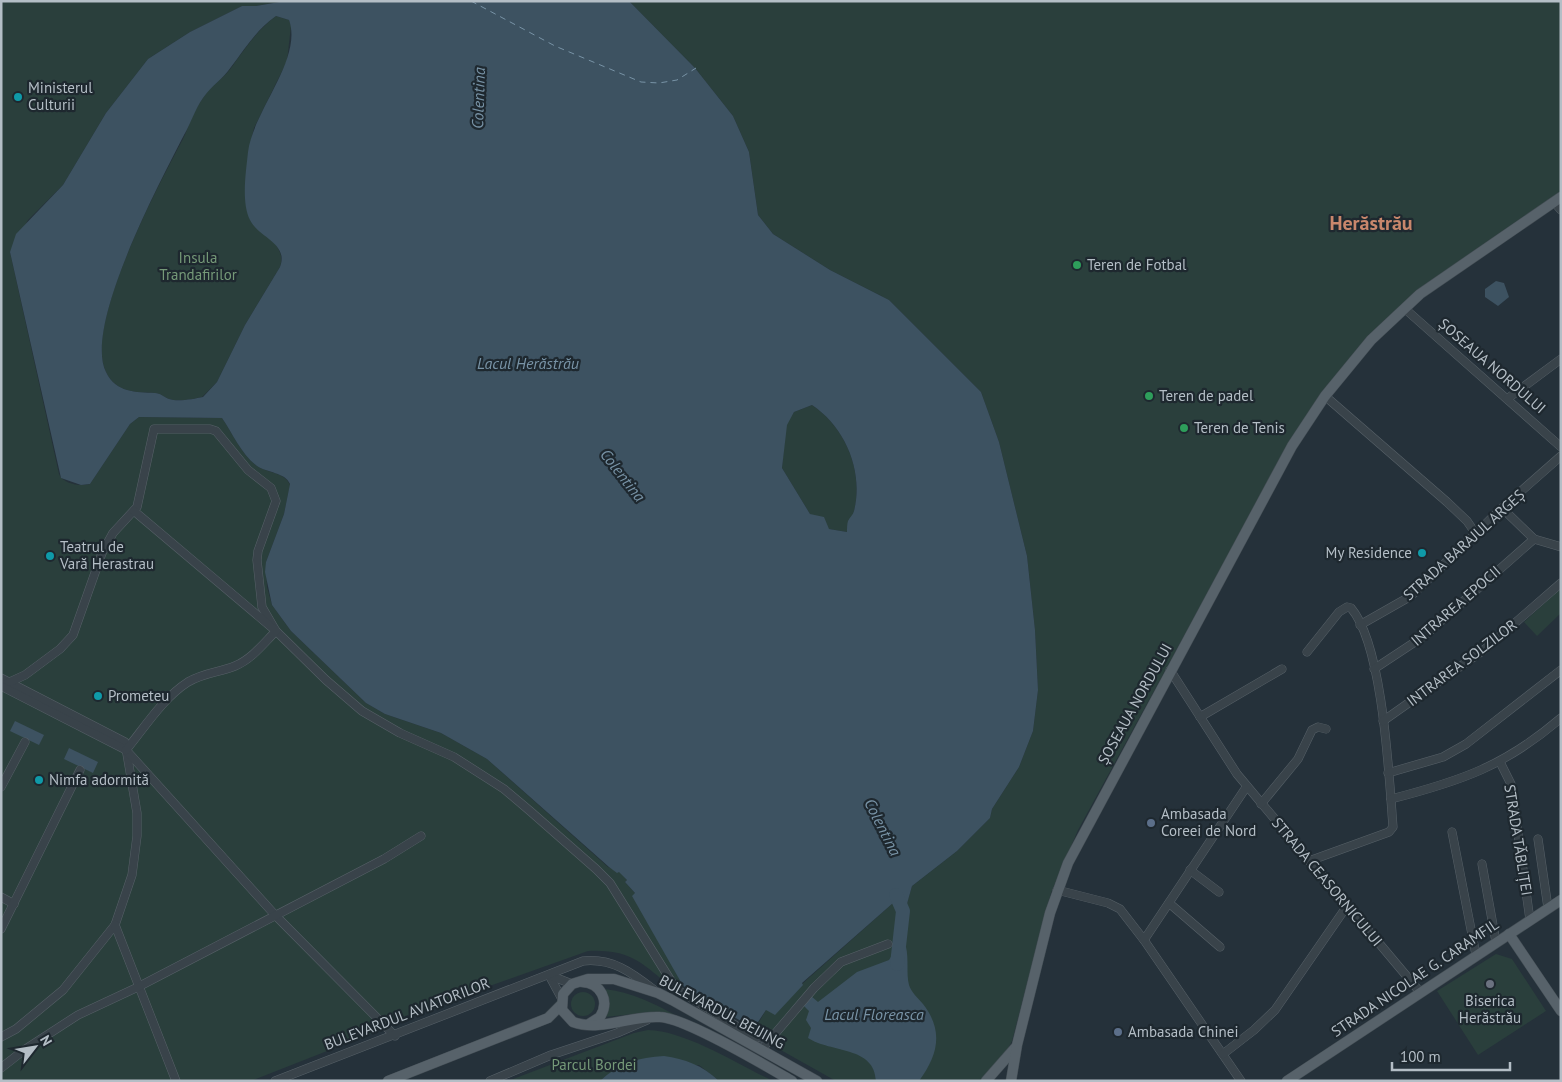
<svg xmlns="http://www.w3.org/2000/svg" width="1562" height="1082" font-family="'PT Sans',sans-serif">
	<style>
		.green { fill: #2a3f3c }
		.water { fill: #3d5261; fill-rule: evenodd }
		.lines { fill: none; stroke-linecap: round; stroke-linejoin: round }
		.river { stroke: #3d5261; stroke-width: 14 }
		.ferry { stroke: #7893a6; stroke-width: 1; stroke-dasharray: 6 5; stroke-linecap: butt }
		.minor-casing { stroke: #576168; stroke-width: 9 }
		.major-casing { stroke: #424c53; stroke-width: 11 }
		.minor { stroke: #39434a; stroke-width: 8 }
		.major { stroke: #57626a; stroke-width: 10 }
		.culture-dot { fill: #0f9aa8; stroke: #1e282f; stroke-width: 2 }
		.leisure-dot { fill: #2e9e5b; stroke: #1e282f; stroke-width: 2 }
		.service-dot { fill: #5c6f8a; stroke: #1e282f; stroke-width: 2 }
		.worship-dot { fill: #6b7280; stroke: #1e282f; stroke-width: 2 }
		.labels { text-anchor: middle; stroke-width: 4.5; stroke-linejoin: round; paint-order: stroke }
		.poi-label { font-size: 15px; fill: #b4bec6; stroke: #1e282f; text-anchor: start }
		.park-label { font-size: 15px; fill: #759978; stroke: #1e282f }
		.street-label { font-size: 15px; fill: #b4bec6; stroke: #1e282f }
		.water-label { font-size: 16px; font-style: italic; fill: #7893a6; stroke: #1e282f }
		.district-label { font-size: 20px; font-weight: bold; fill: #c9876c; stroke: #1e282f }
	</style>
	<rect width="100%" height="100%" fill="#25313a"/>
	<g class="green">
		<path d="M4,1H285L256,6H242L190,32L148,59L106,113L63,185L28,220L10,252L59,474C63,484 81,487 90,484L130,424L139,417L222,418C233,434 241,454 257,466C267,473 285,472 290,485L284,514L266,562L267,587L272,605L291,631L366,703L385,714L441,733L487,759L608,867L619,871L627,880L625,882L635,893L682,984L673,989C642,963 631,949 588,951L394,1020L383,1029L251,1081H1V4Z"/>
		<polygon points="629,1 1561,1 1561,194 1386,322 1273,473 1078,830 1051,893 1012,1041 1004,1056 980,1081 836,1081 752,1034 766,1010 802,984 893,903 898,903 905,910 912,886 957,851 990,818 992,809 1019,767 1033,731 1038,690 1035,630 1027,556 999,442 981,392 889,300 830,270 773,234 758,215 749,152 733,116 695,68"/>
		<path d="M276,16L289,20L291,26L287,61L254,128L249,149L247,171L251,222C264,235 287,246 280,267L245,325L217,382L202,397C193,399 178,402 169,399C164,397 160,393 155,393C136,392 116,393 106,372C83,326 159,184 183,139C189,126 194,110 203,98C210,86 223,79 231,68C245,49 256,31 276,16Z"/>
		<path d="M812,405C845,427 864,471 854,511C853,519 848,521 847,532L829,529L810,514L782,468L786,425L794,412Z"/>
		<polygon points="1561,588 1561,613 1537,636 1524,622"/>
		<polygon points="1496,954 1512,959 1546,1011 1478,1055 1437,991"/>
		<path d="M604,989C632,992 655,1004 679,1017L653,1012L605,1017Z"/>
		<circle cx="583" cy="1004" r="12"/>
		<path d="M648,1030C686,1031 737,1064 773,1081H719L699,1065L600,1081H508L634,1033Z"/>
	</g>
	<g class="water">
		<path d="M285,1H629L695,68L733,116L749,152L758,215L773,234L830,270L889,300L981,392L999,442L1027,556L1035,630L1038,690L1033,731L1019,767L992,809L990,818L957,851L912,886L905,911H900L898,903H893L802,983L803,985L775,1015L766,1010L758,1022L741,1021L689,991L682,984L632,896L635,893L625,882L627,880L619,872L617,873L609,867L487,759L441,733L385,714L366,703L291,631L272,605L265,572L266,562L284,514L290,484C285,472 267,473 257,466C241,454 233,434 222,418L139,417L130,424L90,484L81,485L61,478L10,252L16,234L63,185L106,113L148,59L190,32L242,6H256ZM276,16L289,20C303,59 253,111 248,152C246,172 241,202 250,220C259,238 289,243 280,267L245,325L217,382L203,397C193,399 178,402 169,399C164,397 160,393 155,393C136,392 116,393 106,372C83,326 161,180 184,135C191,123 195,109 203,98C211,86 223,79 231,67C245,49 256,30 276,16ZM812,405C845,427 864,471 854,511C853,515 850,517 848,521C847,524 847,529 847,532L829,529L824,517L810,514L782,468L787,425L794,412Z"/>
		<polygon points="1496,281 1504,283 1509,297 1498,306 1485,297 1485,289"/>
		<polygon points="15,721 44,735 39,745 10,731"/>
		<polygon points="69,748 98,762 93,773 64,759"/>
		<path d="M898,946L906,947C909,960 906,973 909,985C911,992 918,998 923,1004C944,1031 938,1055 919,1081H876C875,1046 831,1053 808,1038L811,1028L806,1020L809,1011L803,1005L811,996L818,1002L857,972L889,960Z"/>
		<path d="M664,1056C685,1059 702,1065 719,1081H600C618,1064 639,1057 664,1056Z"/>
	</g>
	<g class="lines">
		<polyline class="river" points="896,895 903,911 897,964"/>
		<polyline class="ferry" points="471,1 555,46 641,82 659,83 677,80 696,68"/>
		<defs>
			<g id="minor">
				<polyline points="1554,202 1561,210"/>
				<polyline points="1404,308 1561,447"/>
				<polyline points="1325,396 1447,502 1467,521 1476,534"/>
				<polyline points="1507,399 1561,359"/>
				<polyline points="1502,508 1534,539 1561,547"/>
				<polyline points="1360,625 1411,596 1502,508 1561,456"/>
				<path d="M1307,652L1339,612L1347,607L1351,608C1383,645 1389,776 1393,827L1389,832L1309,861"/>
				<polyline points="1374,669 1424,636 1534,539"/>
				<polyline points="1170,670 1237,774 1420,992"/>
				<polyline points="1,678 125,742 137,813 137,836 132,875 115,925 63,990 16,1029 1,1037"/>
				<polyline points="1,686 25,675 60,649 73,635 102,553 113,533 137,507 154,429 210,429 216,431 248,470 271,488 276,501 258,551 257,560 262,607 276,631 326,680 362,711 400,733 454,757 504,789 530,811 596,869 610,883 676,989 753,1036 762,1038 771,1036"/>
				<polyline points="1,686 126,750 275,915 395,1036"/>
				<polyline points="1200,717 1282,669"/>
				<polyline points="1383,721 1485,649 1561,583"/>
				<path d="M126,750C145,727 163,698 188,682C206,672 218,673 235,666C252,659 264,643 276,631L134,511"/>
				<polyline points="1500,762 1511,784 1530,920"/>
				<polyline points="1388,773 1443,757 1466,744 1561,670"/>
				<polyline points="1,787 25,742"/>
				<path d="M1391,799C1461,781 1505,766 1561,718"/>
				<polyline points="1261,804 1298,759 1312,730 1318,727 1326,729"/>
				<polyline points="1452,832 1476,955"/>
				<polyline points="1538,839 1548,908"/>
				<polyline points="1482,864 1496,942"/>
				<polyline points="1190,870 1219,892"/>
				<polyline points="1057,890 1108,903 1120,909 1144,940 1241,1081"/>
				<polyline points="1,897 14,904"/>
				<polyline points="1169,903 1220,947"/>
				<polyline points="115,925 176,1081"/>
				<polyline points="1,929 80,770"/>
				<polyline points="1144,940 1247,786"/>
				<polyline points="549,975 562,999"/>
				<polyline points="549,975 572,984"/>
				<polyline points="762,1049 814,988 841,962 888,944"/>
				<polyline points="1223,1054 1254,1030 1275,1010 1347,906"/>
				<polyline points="1,1068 24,1050 78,1015 138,987 384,859 421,836"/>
				<path d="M275,1081L583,961C612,958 631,972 653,989"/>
				<polyline points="490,1081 551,1055 617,1033 647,1020"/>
			</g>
			<g id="major">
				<polyline points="1509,934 1561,1011"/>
				<path d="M582,982C601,983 610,1001 600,1017L589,1024"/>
				<polyline points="388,1081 548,1018 561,1005"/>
				<path d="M792,1081C766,1066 686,1018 660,1017C632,1015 600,1032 573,1022L562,1010L563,994L572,984L588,979H614L658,993L672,1000L817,1081"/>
				<polyline points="986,1081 1015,1048"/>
				<polyline points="1011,1081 1017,1045 1050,913 1068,863 1292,446 1325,396 1371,340 1420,294 1561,197"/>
				<polyline points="1287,1081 1561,900"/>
			</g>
		</defs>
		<use href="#minor" class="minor-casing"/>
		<use href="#major" class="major-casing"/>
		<use href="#minor" class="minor"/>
		<use href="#major" class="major"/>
	</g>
	<g class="culture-dot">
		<circle cx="18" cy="97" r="5"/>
		<circle cx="1422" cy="553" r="5"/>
		<circle cx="50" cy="556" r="5"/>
		<circle cx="98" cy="696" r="5"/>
		<circle cx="39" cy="780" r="5"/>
	</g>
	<g class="leisure-dot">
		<circle cx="1077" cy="265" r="5"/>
		<circle cx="1149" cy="396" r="5"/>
		<circle cx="1184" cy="428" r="5"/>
	</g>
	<g class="service-dot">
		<circle cx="1151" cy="823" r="5"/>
		<circle cx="1118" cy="1032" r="5"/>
	</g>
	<circle class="worship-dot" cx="1490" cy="984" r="5"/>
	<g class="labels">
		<g class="poi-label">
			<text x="28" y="93">Ministerul<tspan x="28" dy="17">Culturii</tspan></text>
			<text x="1087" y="270">Teren de Fotbal</text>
			<text x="1159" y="401">Teren de padel</text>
			<text x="1194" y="433">Teren de Tenis</text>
			<text x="60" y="552">Teatrul de<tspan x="60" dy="17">Vară Herastrau</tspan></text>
			<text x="1412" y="558" text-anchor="end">My Residence</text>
			<text x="108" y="701">Prometeu</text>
			<text x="49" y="785">Nimfa adormită</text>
			<text x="1161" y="819">Ambasada<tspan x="1161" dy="17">Coreei de Nord</tspan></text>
			<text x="1490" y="1006" text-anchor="middle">Biserica<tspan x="1490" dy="17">Herăstrău</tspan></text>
			<text x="1128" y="1037">Ambasada Chinei</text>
		</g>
		<g class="park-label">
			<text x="198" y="263">Insula<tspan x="198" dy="17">Trandafirilor</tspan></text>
			<text x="594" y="1070">Parcul Bordei</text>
		</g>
		<g class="street-label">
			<text transform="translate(1492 366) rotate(41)" y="5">ȘOSEAUA NORDULUI</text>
			<text transform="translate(1464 545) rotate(-42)" y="5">STRADA BARAJUL ARGEȘ</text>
			<text transform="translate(1456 606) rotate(-41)" y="5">INTRAREA EPOCII</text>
			<text transform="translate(1462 663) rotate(-37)" y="5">INTRAREA SOLZILOR</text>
			<text transform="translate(1135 704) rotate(-61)" y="5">ȘOSEAUA NORDULUI</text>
			<text transform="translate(1518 840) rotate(81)" y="5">STRADA TĂBLIȚEI</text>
			<text transform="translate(1327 882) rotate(50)" y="5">STRADA CEASORNICULUI</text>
			<text transform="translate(1415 978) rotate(-34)" y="5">STRADA NICOLAE G. CARAMFIL</text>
			<text transform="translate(722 1012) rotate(28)" y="5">BULEVARDUL BEIJING</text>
			<text transform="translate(407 1014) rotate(-21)" y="5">BULEVARDUL AVIATORILOR</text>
		</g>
		<g class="water-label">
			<text transform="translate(478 98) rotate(-88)" y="6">Colentina</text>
			<text x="528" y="369">Lacul Herăstrău</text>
			<text transform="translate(623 475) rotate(52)" y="6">Colentina</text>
			<text transform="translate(883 827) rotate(63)" y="6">Colentina</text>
			<text x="874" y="1020">Lacul Floreasca</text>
		</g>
		<g class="district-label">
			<text x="1371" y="230">Herăstrău</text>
		</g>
	</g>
	<rect width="1562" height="1082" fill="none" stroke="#b4bec6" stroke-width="5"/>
	<g transform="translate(35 1047) rotate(59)" stroke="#1e282f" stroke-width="4" paint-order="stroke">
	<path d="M0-4L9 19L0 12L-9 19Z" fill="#b4bec6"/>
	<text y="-8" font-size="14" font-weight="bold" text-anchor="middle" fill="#b4bec6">N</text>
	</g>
	<path d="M1392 1062v8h118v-8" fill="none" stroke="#b4bec6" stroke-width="2.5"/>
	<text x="1400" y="1062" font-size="15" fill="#b4bec6" stroke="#1e282f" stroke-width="4" paint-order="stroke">100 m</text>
</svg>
